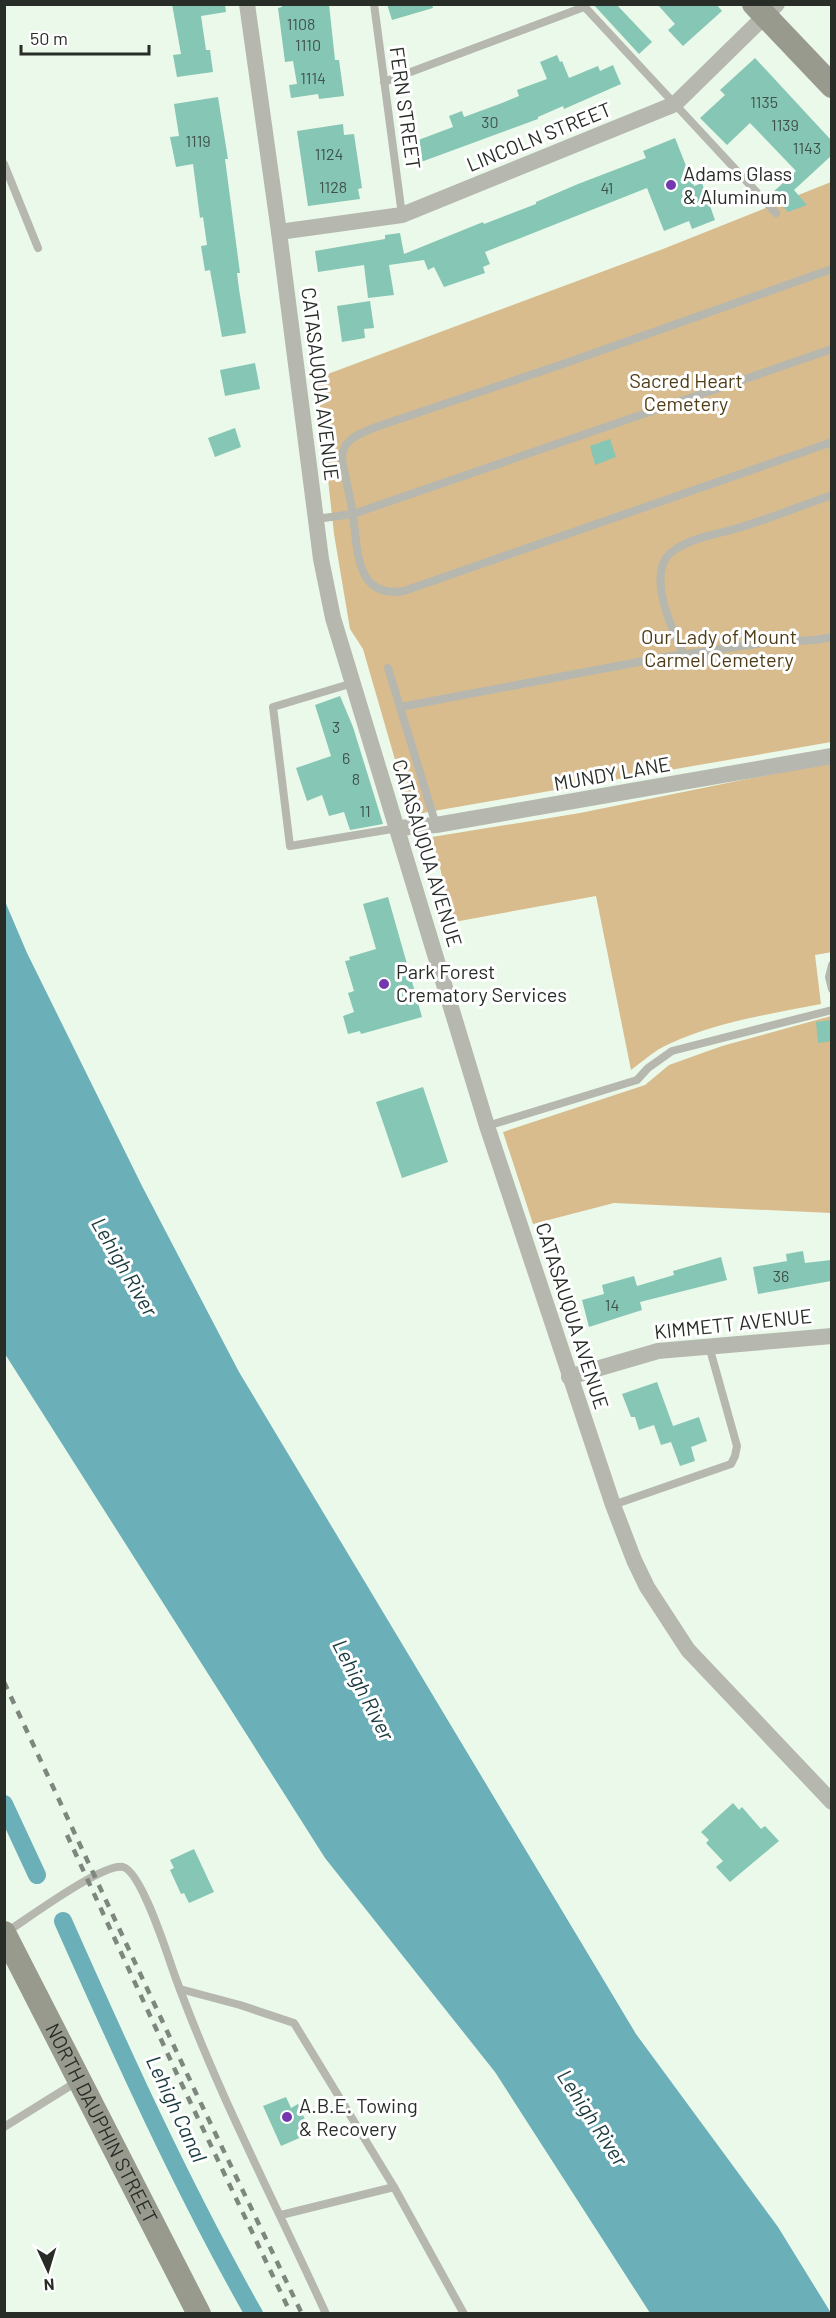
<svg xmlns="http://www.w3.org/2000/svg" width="836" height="2318" font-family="Barlow,sans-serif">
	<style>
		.green { fill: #d8bc8d }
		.water { fill: #6bafb9 }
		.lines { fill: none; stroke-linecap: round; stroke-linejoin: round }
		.canal { stroke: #6bafb9; stroke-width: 18 }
		.building { fill: #86c6b5 }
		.lane { stroke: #b6b7af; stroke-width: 8 }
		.street { stroke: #b6b7af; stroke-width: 16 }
		.secondary { stroke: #989a8e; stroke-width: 24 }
		.rail { stroke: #7e877e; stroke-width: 4.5; stroke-dasharray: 8 8; stroke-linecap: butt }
		.poi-dot { fill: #7338ae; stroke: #fff; stroke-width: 2 }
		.labels { text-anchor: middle; stroke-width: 6; stroke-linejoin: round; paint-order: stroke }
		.number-label { font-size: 16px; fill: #40534b }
		.street-label { font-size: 20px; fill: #282d28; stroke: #fff }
		.poi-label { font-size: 20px; fill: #282d28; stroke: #fff; text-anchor: start }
		.park-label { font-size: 20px; fill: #503c16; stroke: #fff }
		.water-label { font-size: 21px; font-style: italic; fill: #193a3f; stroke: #fff }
	</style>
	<rect width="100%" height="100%" fill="#ebf9ea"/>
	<g class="green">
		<polygon points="831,182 831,742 411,815 363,649 350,629 334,534 317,378 663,249"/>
		<path d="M831,762L832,952L815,955L821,1004C770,1014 716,1022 669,1044C655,1050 643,1061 631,1070L596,896L454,922L432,837L580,813Z"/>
		<polygon points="831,1016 831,1213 614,1203 533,1224 503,1132 645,1085 669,1065 722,1046"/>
	</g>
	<polygon class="water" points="4,899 27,953 142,1186 239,1372 636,2034 778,2227 831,2313 650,2313 495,2072 325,1858 5,1354"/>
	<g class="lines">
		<g class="canal">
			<polyline points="4,1804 37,1875"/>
			<path d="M63,1921C122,2054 182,2187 254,2314"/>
		</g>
	</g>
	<g class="building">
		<polygon points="172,4 225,4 226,12 201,16 206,50 210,50 213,72 177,77 173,55 181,54"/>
		<polygon points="282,4 329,4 335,60 339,60 344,96 319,99 318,94 291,98 289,85 297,84 293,61 285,62 278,8 282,7"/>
		<polygon points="387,4 432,4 433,8 392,20"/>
		<polygon points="593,4 616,4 652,42 639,54"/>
		<polygon points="657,4 716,4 722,11 683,46 668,30 675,24"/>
		<polygon points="557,55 560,62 562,61 569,78 598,66 600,71 613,65 621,84 564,109 563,106 538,117 538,119 421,162 413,142 453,127 449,116 462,111 464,117 502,103 519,96 517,90 547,79 540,62"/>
		<polygon points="755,58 831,140 831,156 794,190 807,205 788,212 771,194 796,171 750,123 727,145 700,118 725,95 720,90"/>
		<polygon points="218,97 228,159 225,159 240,273 237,273 239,289 246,333 222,337 210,270 205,271 201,246 207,245 203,217 200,218 193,164 176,167 170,137 179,136 174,104"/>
		<polygon points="343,124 344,135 354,134 362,188 358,189 360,199 308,206 297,131"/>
		<polygon points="675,138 694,186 702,183 715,220 692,229 689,221 664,231 647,188 485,252 490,264 483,267 485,273 444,287 434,267 428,270 424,260 389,265 394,295 368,298 364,265 318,272 315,251 385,239 385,235 400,233 404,254 483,222 484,224 536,204 536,202 578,184 646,158 643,151"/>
		<polygon points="370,301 374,328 364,329 365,338 342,342 337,306"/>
		<polygon points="255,363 260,389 225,396 220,370"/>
		<polygon points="235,428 241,447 215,457 208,438"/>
		<polygon points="610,439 616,457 595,465 590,446"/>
		<polygon points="340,696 353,727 383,824 350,830 344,812 329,816 322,795 307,801 296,768 331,756 315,705"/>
		<polygon points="388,897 422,1017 361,1034 360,1031 348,1034 343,1016 354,1012 348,993 354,991 345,961 350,960 349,957 376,949 363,904"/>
		<polygon points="831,1020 831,1041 818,1043 816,1022"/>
		<polygon points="423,1087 448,1162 402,1178 376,1102"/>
		<polygon points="803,1251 805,1263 831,1260 831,1281 758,1294 753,1267 787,1261 786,1254"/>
		<polygon points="721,1257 727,1280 640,1302 642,1310 589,1327 582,1300 604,1294 602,1285 634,1276 637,1286 674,1275 673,1271"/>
		<polygon points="657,1382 673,1426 699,1417 707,1441 691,1447 695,1461 680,1466 671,1442 661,1445 654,1425 639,1430 635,1417 631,1417 622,1394"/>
		<polygon points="733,1803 739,1810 742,1807 761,1829 765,1826 779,1841 730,1882 716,1867 723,1861 706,1843 709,1840 701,1832"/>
		<polygon points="194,1849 214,1892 189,1903 184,1893 181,1894 170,1870 174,1868 170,1860"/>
		<polygon points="286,2097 291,2108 298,2104 311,2133 281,2146 263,2106"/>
	</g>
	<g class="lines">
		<g class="lane">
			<polyline points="374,4 402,215"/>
			<polyline points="582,4 776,213"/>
			<polyline points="384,82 584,7"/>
			<polyline points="4,164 38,248"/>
			<path d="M832,269L563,364L376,427C362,433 343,438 342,457C344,477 351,496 353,516C358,549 355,599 404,591L832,442"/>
			<polyline points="316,519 353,514 832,349"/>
			<path d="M684,655C673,632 650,583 666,558C668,555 673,551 676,549C694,537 720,534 741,527C771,518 801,506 832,495"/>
			<polyline points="388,668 436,825"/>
			<polyline points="353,683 273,707 290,846 398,828"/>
			<polyline points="400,707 665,657 771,642 815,640 832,637"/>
			<polyline points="832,965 829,977 832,989"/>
			<polyline points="487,1126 637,1080 648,1068 672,1051 832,1010"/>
			<polyline points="613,1505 731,1464 735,1456 737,1446 709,1346"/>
			<path d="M5,1933C26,1920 102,1863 123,1867C142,1872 168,1957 175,1976C217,2092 275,2202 326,2314"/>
			<polyline points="180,1989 240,2005 294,2023 394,2187 464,2314"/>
			<polyline points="4,2127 78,2081"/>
			<polyline points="281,2215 394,2187"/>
		</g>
		<g class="street">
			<polyline points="247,4 279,232 321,559 333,618 487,1126 613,1505 634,1560 647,1587 688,1650 832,1802"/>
			<polyline points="279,232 402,215 675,104 777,4"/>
			<polyline points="398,828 436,825 832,756"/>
			<polyline points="569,1377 658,1351 832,1336"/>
		</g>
		<g class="secondary">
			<polyline points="754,4 832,86"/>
			<path id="s1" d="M4,1933L199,2314"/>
		</g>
		<g class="rail">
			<polyline points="4,1682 195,2091 302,2314"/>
			<polyline points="67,1835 176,2072 291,2314"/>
		</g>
	</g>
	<g class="poi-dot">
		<circle cx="671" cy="185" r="6"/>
		<circle cx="384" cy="984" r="6"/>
		<circle cx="287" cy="2117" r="6"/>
	</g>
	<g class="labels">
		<g class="number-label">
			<text x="301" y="30">1108</text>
			<text x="308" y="51">1110</text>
			<text x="313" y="84">1114</text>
			<text x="764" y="108">1135</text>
			<text x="490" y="128">30</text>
			<text x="785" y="131">1139</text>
			<text x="198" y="147">1119</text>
			<text x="807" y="154">1143</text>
			<text x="329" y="160">1124</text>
			<text x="333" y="193">1128</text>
			<text x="607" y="194">41</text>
			<text x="336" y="733">3</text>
			<text x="346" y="764">6</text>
			<text x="356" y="785">8</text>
			<text x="365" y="817">11</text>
			<text x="781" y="1282">36</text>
			<text x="612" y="1311">14</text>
		</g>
		<g class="street-label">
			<text transform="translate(405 108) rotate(82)" y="7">FERN STREET</text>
			<text transform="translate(539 137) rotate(-22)" y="7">LINCOLN STREET</text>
			<text transform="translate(320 384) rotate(83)" y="7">CATASAUQUA AVENUE</text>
			<text transform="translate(612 774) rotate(-10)" y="7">MUNDY LANE</text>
			<text transform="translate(427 853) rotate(73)" y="7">CATASAUQUA AVENUE</text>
			<text transform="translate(572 1316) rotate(72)" y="7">CATASAUQUA AVENUE</text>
			<text transform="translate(733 1324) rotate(-6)" y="7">KIMMETT AVENUE</text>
			<text dy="7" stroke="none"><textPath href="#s1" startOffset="214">NORTH DAUPHIN STREET</textPath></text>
		</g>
		<g class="poi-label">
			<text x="683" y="181">Adams Glass<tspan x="683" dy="23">&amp; Aluminum</tspan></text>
			<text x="396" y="979">Park Forest<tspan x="396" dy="23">Crematory Services</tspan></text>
			<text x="299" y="2113">A.B.E. Towing<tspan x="299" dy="23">&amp; Recovery</tspan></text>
		</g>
		<g class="park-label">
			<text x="686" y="388">Sacred Heart<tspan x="686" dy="23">Cemetery</tspan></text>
			<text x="719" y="644">Our Lady of Mount<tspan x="719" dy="23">Carmel Cemetery</tspan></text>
		</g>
		<g class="water-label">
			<text transform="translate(124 1267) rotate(60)" y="7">Lehigh River</text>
			<text transform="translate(363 1690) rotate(63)" y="7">Lehigh River</text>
			<text transform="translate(176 2109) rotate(65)" y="7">Lehigh Canal</text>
			<text transform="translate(592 2118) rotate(57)" y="7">Lehigh River</text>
		</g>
	</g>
	<rect width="836" height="2318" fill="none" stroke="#282d28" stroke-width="12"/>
	<g transform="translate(48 2270) rotate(176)" stroke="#ffffff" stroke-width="4.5" paint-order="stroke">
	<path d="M0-4.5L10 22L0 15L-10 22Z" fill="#282d28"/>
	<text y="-9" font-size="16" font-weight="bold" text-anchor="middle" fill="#282d28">N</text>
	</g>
	<path d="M21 45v9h128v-9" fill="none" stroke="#282d28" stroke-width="3"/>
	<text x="30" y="45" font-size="18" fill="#282d28" stroke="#ffffff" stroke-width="4.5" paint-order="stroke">50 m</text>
</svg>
